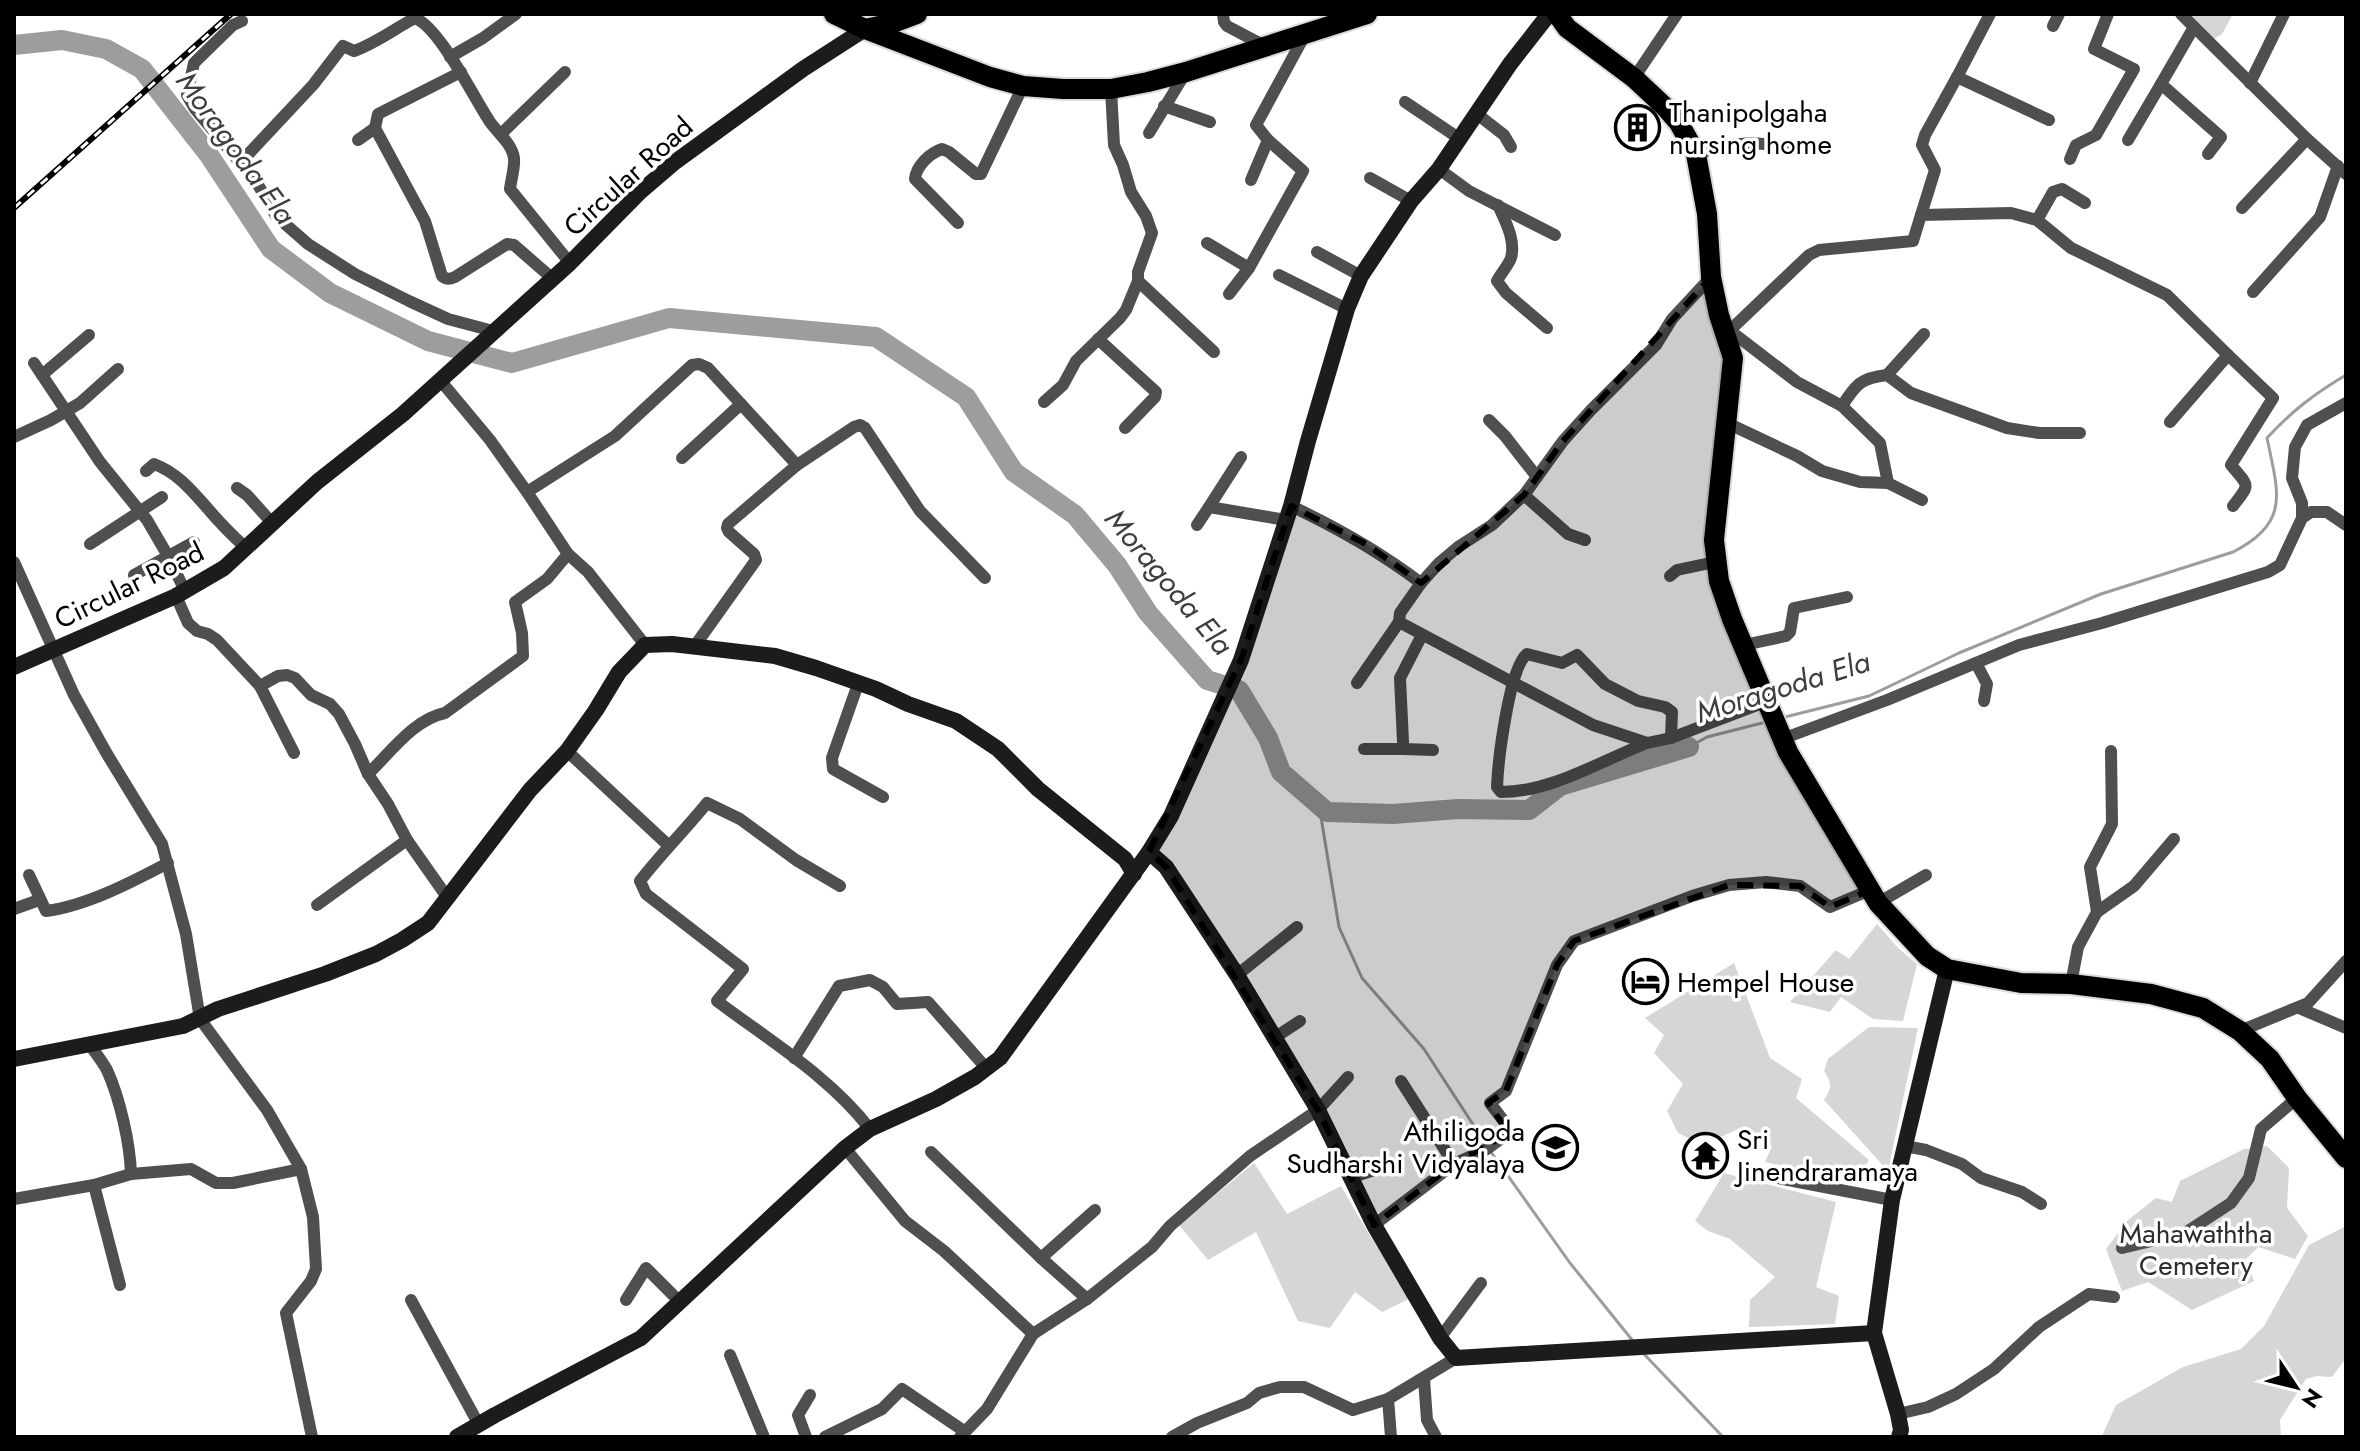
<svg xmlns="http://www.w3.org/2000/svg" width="2360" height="1451" font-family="Jost,sans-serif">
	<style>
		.green { fill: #d6d6d6 }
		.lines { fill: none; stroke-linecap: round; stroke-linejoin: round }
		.stream { stroke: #9d9d9d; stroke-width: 3 }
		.river { stroke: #9d9d9d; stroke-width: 20 }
		.primary-casing { stroke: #dbdbdb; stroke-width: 24 }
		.street { stroke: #4f4f4f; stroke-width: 12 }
		.secondary { stroke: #1c1c1c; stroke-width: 16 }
		.primary { stroke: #000; stroke-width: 20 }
		.rail-casing { stroke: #000; stroke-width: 6 }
		.rail { stroke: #fff; stroke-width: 3; stroke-dasharray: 9; stroke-linecap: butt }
		.marked { fill: #000; fill-opacity: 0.2; stroke: #000; stroke-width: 6; stroke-dasharray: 16 10; stroke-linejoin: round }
		.labels { text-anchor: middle; stroke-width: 7; stroke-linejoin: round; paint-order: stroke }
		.poi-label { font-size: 28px; fill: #000; stroke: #fff; text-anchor: start }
		.street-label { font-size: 28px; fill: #000; stroke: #fff }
		.park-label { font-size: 28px; fill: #2d2d2d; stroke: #fff }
		.water-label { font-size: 30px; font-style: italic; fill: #3e3e3e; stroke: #fff }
	</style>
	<rect width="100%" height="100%" fill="#fff"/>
	<g class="green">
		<polygon points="2185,14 2233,14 2222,34 2210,41"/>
		<polygon points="1877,924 1898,948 1917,964 1903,1021 1873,1019 1841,997 1830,1012 1790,1002 1836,950 1849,959"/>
		<polygon points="1734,963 1770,1058 1802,1079 1796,1098 1869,1160 1855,1182 1765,1162 1772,1146 1740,1128 1704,1145 1678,1133 1667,1111 1683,1084 1654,1053 1664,1035 1645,1018"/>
		<path d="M1869,1027L1918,1028L1888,1171L1824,1100C1832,1088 1832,1083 1824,1071L1828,1059Z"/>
		<polygon points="2267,1146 2289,1168 2287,1208 2308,1236 2295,1259 2258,1247 2246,1259 2254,1281 2192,1310 2148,1282 2122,1291 2106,1249 2128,1220 2156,1198 2172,1202 2180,1181 2244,1149"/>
		<polygon points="1254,1163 1287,1214 1341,1186 1367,1231 1411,1298 1382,1312 1355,1292 1330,1328 1298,1321 1256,1232 1208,1260 1179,1225"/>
		<polygon points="1724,1173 1836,1202 1816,1287 1839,1296 1835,1324 1749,1327 1750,1300 1775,1277 1730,1239 1708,1231 1695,1221"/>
		<polygon points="2346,1226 2346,1358 2332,1377 2317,1376 2306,1379 2280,1420 2281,1437 2102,1436 2116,1405 2183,1367 2241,1349 2264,1326 2309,1245"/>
	</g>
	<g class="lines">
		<g class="stream">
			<path d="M1781,718L1869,696L1959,653L2101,594L2233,552C2291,523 2278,492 2267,438C2292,411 2314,394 2346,375"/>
			<polyline points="1689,747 1707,737 1766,722"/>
			<polyline points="1319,805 1339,927 1362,978 1424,1049 1487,1146"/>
			<polyline points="1491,1152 1570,1263 1633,1341"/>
			<polyline points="1643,1353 1723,1437"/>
		</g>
		<polyline class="river" points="14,45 62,40 106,49 142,69 209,155 271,249 330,293 428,341 512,363 669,318 876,337 966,397 1014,472 1075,515 1117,565 1148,613 1207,680 1239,690 1268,738 1281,772 1327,812 1393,814 1458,809 1529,810 1560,786 1689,747"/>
		<defs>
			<g id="primary">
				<polyline points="834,14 865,29 990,77 1023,86 1063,89 1111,89 1148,82 1186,72 1367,14"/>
				<polyline points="1557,14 1567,28 1634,78 1665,107 1679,123 1696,154 1707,214 1711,277 1719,315 1733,358 1714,540 1719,581 1732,619 1788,752 1878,903 1927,956 1947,969 2021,983 2071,984 2151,994 2203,1008 2240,1031 2270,1059 2297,1098 2346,1158"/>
				<polyline points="865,29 893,23 917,14"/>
			</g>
		</defs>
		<use href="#primary" class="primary-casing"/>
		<g class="street">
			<polyline points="1223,14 1224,22 1227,26 1265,46"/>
			<polyline points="1990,14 1957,77 2049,120"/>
			<polyline points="2181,14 2307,139 2346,174"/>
			<polyline points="242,21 233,25 194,63 187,95 195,109 257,183 276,216 308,244 355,274 409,301 448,319 493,331"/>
			<polyline points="2053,26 2059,14"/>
			<polyline points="2194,27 2161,84 2221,137 2208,154"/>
			<polyline points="450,57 483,38 516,14"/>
			<polyline points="1634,78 1677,14"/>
			<polyline points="2250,83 2284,14"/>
			<polyline points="1405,102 1460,139"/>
			<polyline points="1164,106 1210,122"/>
			<polyline points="1477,114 1504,135 1511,147"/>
			<path d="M375,128L425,221L442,276C447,280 450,279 455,277L507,244L514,245L553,279"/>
			<polyline points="1149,133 1186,72"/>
			<polyline points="501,134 565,72"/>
			<polyline points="358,140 375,128 378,114 461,72"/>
			<polyline points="2128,140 2161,84"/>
			<path d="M1696,154C1734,141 1757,140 1796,150"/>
			<polyline points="2070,159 2076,145 2096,135 2134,69 2094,49 2108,14"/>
			<path d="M240,163L313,85L343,46L354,51C376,43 394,29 415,18C440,28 474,98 490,122C498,133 512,144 514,158C515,167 511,180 510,189L570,263"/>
			<polyline points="1439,169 1469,191 1555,235"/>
			<polyline points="1370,178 1411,201"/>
			<polyline points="1251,180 1268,140"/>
			<path d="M1498,205C1505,221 1516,240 1511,258C1508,266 1501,273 1497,281L1506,293L1547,328"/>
			<polyline points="2242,208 2307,139"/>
			<polyline points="1921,215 1935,170 1922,145 1925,135 1957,77"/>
			<polyline points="2037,220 2053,192 2062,189 2085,203"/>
			<path d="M958,223L915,179C916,166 930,153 942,149L949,152L976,174H981L1023,86"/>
			<polyline points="1207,243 1249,268"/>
			<polyline points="1317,252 1361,276"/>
			<polyline points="1279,275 1347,309"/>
			<polyline points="1138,281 1214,352"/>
			<polyline points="2253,292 2320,217 2338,166"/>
			<polyline points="1229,294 1249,268 1303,171 1268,140 1256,125 1306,33"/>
			<polyline points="1726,334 1809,255 1819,250 1913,241 1921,215 2011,213 2037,220 2071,248 2167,295 2228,355 2170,422"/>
			<polyline points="1726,334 1737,336 1797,382 1842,406 1880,443 1888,483 1922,500"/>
			<polyline points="1098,339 1156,392 1155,397 1125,428"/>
			<path d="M2228,355L2273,398L2231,465C2249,487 2251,483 2233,506"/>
			<polyline points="34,363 100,462 147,520 168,556 185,591"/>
			<polyline points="45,372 42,375 89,335"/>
			<polyline points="1887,375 1924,334"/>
			<polyline points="440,380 490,440 527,492 568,554 588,572 645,645"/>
			<polyline points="1044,402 1063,385 1076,361 1120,318 1126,310 1138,281 1138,272 1152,233 1146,216 1131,192 1123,165 1114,145 1111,89"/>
			<path d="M1842,406C1856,384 1861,378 1887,375L1911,393L2007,428L2039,433H2080"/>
			<polyline points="1489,420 1505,436 1537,477"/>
			<polyline points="1727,423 1797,456 1822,471 1860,482 1888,483"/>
			<polyline points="14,437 51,420 80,403 118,369"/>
			<polyline points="1241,457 1209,507 1286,520"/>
			<polyline points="682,458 741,404"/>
			<path d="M146,471L154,464C178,473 192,491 209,510C220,523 233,536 246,548"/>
			<polyline points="237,488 247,495 273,524"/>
			<polyline points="527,492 615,436 692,365 699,364 708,368 797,465"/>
			<polyline points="1524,495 1568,534 1585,540"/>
			<path d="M1291,506C1338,528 1380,552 1421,583L1400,613L1399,622L1593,725L1647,743L1671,738L1768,701"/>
			<polyline points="2302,518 2302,503 2292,478 2295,447 2307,425 2346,403"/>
			<polyline points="1197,525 1209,507"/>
			<polyline points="90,544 162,497"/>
			<polyline points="14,562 74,695 107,754 162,844 186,934 200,1019 267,1110 301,1169 313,1217 316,1269 311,1281 286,1313 312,1437"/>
			<polyline points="134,575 194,542"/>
			<polyline points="1670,576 1677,570 1715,562"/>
			<polyline points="1421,583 1439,563 1458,547 1492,525 1524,495 1563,441 1591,410 1656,345 1672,319 1711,277"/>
			<polyline points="176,596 188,623 197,631 208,634 217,640 260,686 294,753"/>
			<polyline points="1422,635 1400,678 1403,742 1404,749 1433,750"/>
			<polyline points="1744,645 1786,636 1790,632 1794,608 1847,597"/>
			<polyline points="694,647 756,560 754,554 729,532 727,528 728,524 797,465 854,427 860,425 865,428 920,511 985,578"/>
			<polyline points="1976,663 1987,684 1984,701"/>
			<polyline points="1357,683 1399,622"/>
			<polyline points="858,684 832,758 833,769 883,797"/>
			<polyline points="260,686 278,676 287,675 295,678 311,695 330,704 339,714 355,744 368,774 388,804 407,840 447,897"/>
			<polyline points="1782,739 1887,700 2019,645 2102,623 2268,572 2280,565 2302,518 2311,512 2327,512 2346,525"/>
			<path d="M1647,743C1600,761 1552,792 1501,792L1497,787C1498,762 1509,668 1527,654L1562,663L1577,655L1605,684L1638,701L1665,707L1672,712L1671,738"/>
			<polyline points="1364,749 1404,749"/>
			<polyline points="567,751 668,845"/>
			<path d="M368,774C390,753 414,719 445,713L523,656L522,633L515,602L547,579L568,554"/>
			<path d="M29,875L46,911C86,906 132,882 168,863"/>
			<path d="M840,886L796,860L740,819L707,803C685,830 661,854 640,881L646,894L743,969L717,1001C770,1041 829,1076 870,1129"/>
			<polyline points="1878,903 1926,875"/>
			<polyline points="317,905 407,840"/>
			<polyline points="14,909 39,900"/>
			<polyline points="2097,912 2090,867 2112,824 2111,751"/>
			<polyline points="1237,975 1297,927"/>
			<polyline points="2071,984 2078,947 2097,912 2134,886 2174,839"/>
			<polyline points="2299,1008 2346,1028"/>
			<polyline points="2240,1031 2308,1003 2346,961"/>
			<polyline points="1274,1038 1300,1021"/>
			<path d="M89,1044C95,1052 102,1061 107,1070C120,1099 130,1143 131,1174"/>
			<polyline points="794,1058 839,986 870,980 883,987 897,1004 928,1002 987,1069"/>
			<polyline points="1401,1081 1454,1164"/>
			<polyline points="1905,1146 1926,1150 1962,1164 1981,1178 2022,1192 2041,1204"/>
			<polyline points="845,1148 905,1221 944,1251 1033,1334"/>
			<polyline points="931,1152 1041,1258 1087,1299"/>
			<polyline points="1757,1174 1892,1200"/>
			<polyline points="1350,1178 1389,1165"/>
			<polyline points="94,1185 120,1285"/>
			<polyline points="14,1199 94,1185 131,1174 191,1169 216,1183 233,1183 301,1169"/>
			<polyline points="1374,1225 1454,1164 1487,1149 1509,1133 1506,1124 1490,1103 1506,1091 1557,965 1574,941 1692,896 1729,885 1766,882 1800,886 1830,907 1870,890"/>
			<polyline points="2122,1248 2185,1233 2231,1203 2249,1178 2261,1129 2297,1098"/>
			<polyline points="1041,1258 1095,1210"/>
			<polyline points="411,1300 479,1425"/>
			<polyline points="626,1300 646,1268 681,1303"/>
			<polyline points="1440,1338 1481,1283"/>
			<polyline points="730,1355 764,1437"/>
			<polyline points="1424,1379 1427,1420 1436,1437"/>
			<polyline points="1388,1399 1391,1437"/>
			<polyline points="1898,1414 1928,1407 1956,1394 1994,1369 2039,1327 2089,1294 2114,1297"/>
			<polyline points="806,1437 798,1415 810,1395"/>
			<polyline points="825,1437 882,1409 902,1389 964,1431"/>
			<polyline points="960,1437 987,1409 1033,1334 1087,1299 1152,1247 1170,1226 1250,1156 1318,1110 1348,1077"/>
			<polyline points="1172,1437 1197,1423 1247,1403 1259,1393 1280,1387 1304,1387 1353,1410 1388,1399 1456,1358"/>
		</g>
		<g class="secondary">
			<polyline points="14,667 176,596 224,568 317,482 403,414 570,263 640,192 675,162 803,69 865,29"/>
			<polyline points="1149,852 1166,867 1237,975 1318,1110 1374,1225 1440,1338 1456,1358 1874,1333"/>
			<polyline points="14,1059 183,1026 218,1009 325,974 376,954 402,940 428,923 530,790 567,751 596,710 619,672 645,645 672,644 775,656 816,668 876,689 908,704 956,721 998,749 1038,789 1125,859 1134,874"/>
			<polyline points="457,1437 495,1415 641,1338 845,1148 870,1129 936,1099 975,1077 1000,1058 1149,852 1171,816 1241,660 1291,506 1308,441 1347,309 1361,276 1411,201 1439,169 1510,64 1549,14"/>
			<polyline points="1899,1437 1901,1430 1898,1414 1874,1333 1892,1200 1947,969"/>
		</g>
		<use href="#primary" class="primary"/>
		<defs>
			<polyline id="rail" points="14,208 231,14"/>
		</defs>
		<use href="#rail" class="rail-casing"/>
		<use href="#rail" class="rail"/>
	</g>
	<path class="marked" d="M1711,277L1733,358L1714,540L1719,581L1788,752L1870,890L1830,907L1800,886L1729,885L1574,941L1557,965L1506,1091L1488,1103L1509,1133L1454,1164L1374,1225L1318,1110L1166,867L1149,852L1241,660L1291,506L1366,544L1421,583L1524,495L1563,441Z"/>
	<defs>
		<symbol id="building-ring" viewBox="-11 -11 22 22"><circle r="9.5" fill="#fff" stroke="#000" stroke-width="1.5"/><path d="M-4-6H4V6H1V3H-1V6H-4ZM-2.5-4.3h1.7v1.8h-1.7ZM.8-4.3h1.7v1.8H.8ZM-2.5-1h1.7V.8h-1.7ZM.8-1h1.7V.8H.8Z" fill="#000"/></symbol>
		<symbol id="hotel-ring" viewBox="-11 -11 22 22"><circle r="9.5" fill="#fff" stroke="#000" stroke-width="1.5"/><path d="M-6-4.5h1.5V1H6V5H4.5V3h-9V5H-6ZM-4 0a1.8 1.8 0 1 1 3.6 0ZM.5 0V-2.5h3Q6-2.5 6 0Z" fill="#000"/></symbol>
		<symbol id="school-ring" viewBox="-11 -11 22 22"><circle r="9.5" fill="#fff" stroke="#000" stroke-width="1.5"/><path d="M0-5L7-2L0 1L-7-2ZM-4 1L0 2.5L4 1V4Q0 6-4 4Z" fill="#000"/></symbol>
		<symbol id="temple-ring" viewBox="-11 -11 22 22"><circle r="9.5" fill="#fff" stroke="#000" stroke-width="1.5"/><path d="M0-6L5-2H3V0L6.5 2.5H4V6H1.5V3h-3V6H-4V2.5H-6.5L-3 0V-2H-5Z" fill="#000"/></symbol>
	</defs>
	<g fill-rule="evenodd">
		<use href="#building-ring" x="1612" y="102" width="51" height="51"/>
		<use href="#hotel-ring" x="1620" y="956" width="51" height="51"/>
		<use href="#school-ring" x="1530" y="1122" width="51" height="51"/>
		<use href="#temple-ring" x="1680" y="1130" width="51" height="51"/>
	</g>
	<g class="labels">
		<g class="poi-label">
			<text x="1669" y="122">Thanipolgaha<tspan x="1669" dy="32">nursing home</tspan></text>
			<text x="1677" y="992">Hempel House</text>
			<text x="1525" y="1141" text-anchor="end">Athiligoda<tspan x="1525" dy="32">Sudharshi Vidyalaya</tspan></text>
			<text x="1737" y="1149">Sri<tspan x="1737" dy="32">Jinendraramaya</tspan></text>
		</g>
		<g class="street-label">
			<text transform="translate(628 176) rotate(-42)" y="10">Circular Road</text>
			<text transform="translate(129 585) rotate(-26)" y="10">Circular Road</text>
		</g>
		<g class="park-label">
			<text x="2196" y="1243">Mahawaththa<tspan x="2196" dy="32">Cemetery</tspan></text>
		</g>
		<g class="water-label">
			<text transform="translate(236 148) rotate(54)" y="10">Moragoda Ela</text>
			<text transform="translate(1169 582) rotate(50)" y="10">Moragoda Ela</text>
			<text transform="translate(1783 687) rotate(-17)" y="10">Moragoda Ela</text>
		</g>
	</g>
	<rect width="2360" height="1451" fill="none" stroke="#000000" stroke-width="32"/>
	<g transform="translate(2296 1387) rotate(125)" stroke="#ffffff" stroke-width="6" paint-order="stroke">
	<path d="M0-6L14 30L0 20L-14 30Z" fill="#000000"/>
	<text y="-12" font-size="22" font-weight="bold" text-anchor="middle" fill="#000000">N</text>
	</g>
</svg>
